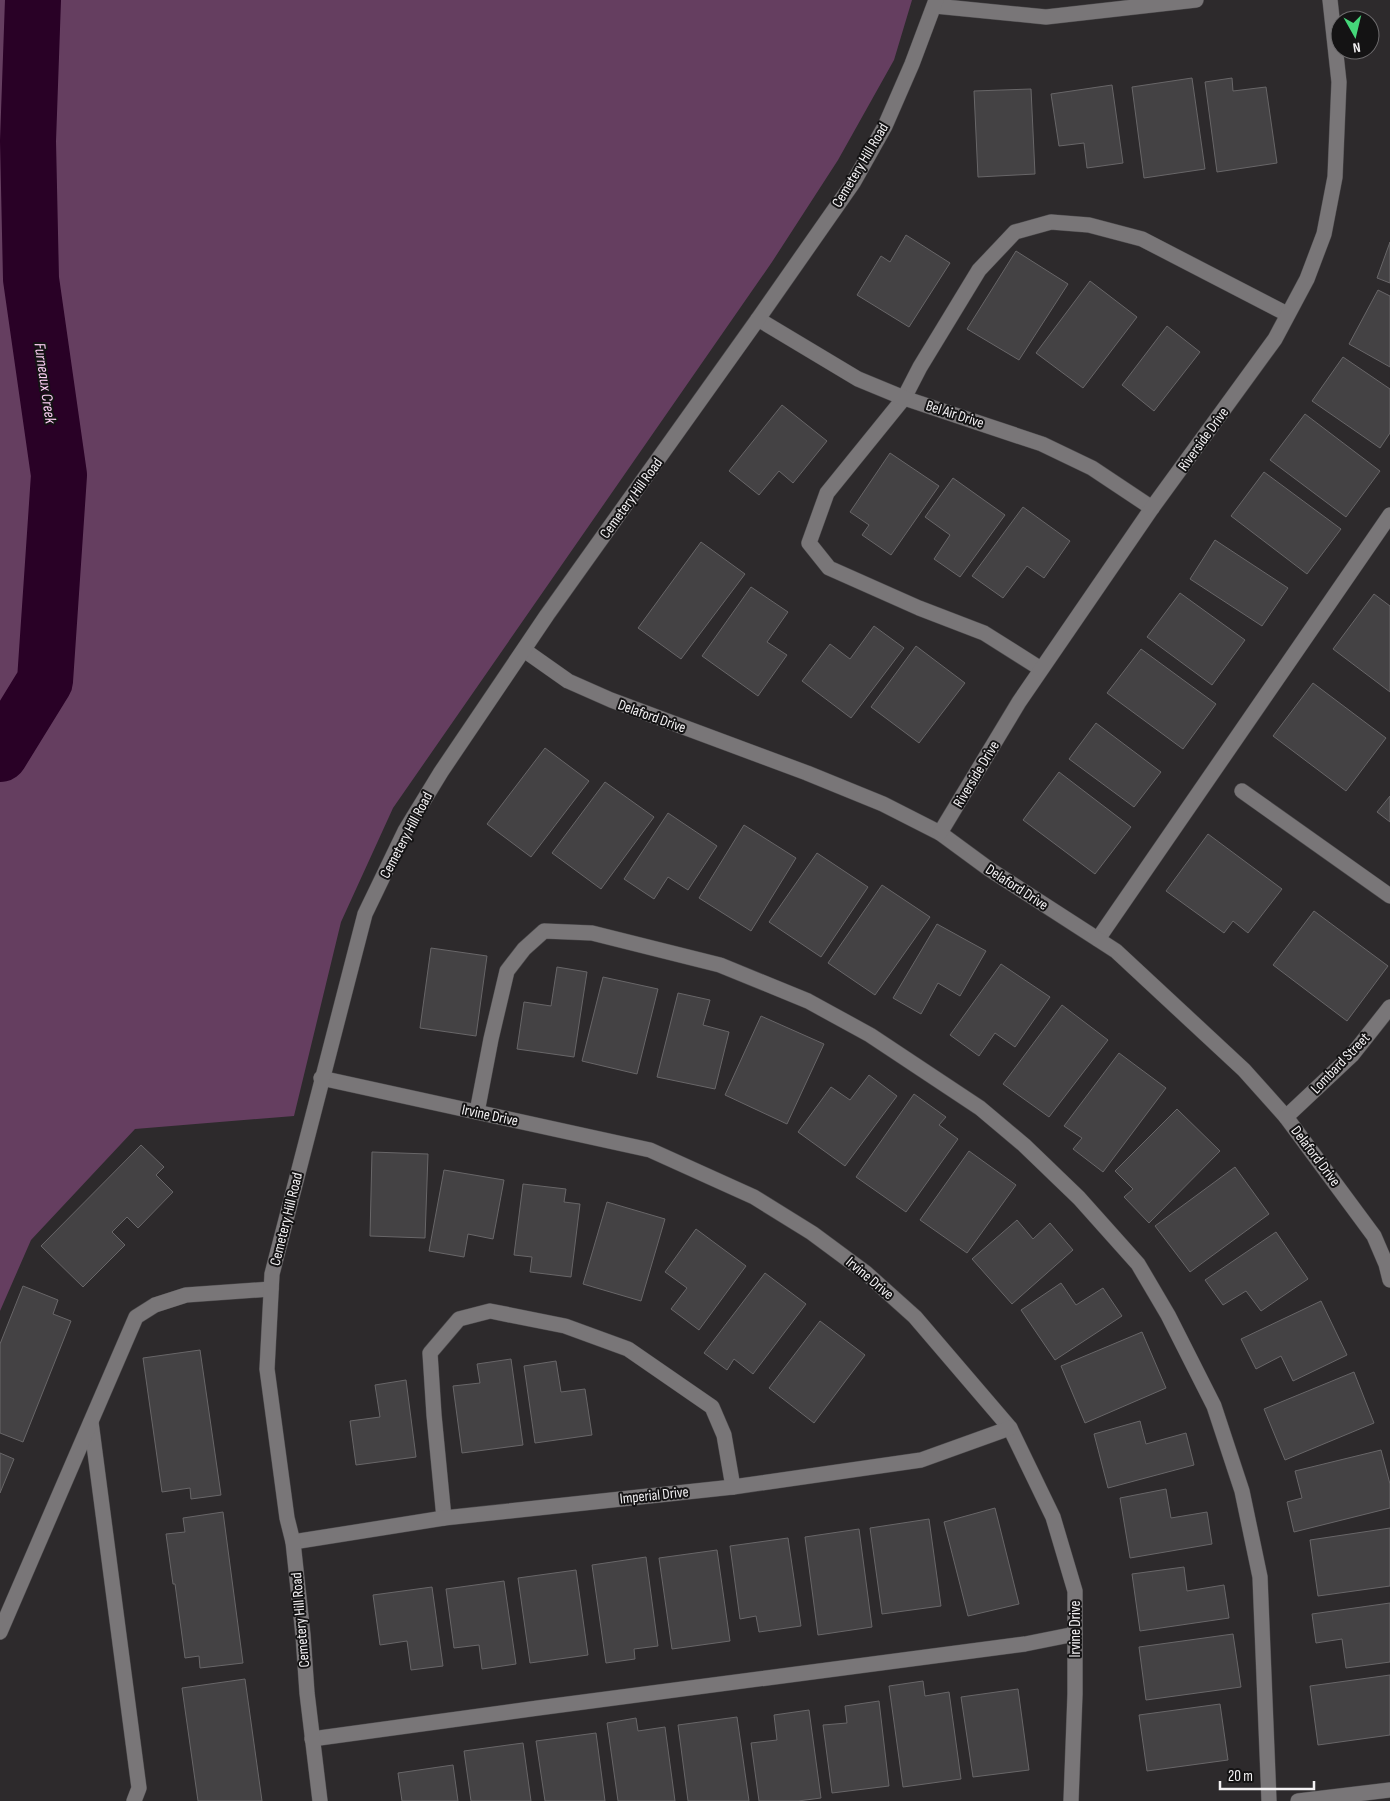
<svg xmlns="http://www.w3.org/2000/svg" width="1390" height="1801" font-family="'Sofia Sans Condensed',sans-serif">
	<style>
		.green { fill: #653e60 }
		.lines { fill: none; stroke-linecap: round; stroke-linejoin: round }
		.river { stroke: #290126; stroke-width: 56 }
		.building { fill: #444244; stroke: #686668 }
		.lane-casing { stroke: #4b494b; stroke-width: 16 }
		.street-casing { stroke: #4b494b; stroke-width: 16 }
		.secondary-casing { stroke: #4b494b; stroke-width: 16 }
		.lane { stroke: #797678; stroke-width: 15 }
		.street { stroke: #797678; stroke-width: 15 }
		.secondary { stroke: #797678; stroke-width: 15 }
		.labels { text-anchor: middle; stroke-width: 4; stroke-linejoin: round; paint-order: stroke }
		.street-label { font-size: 15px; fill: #f4f2f4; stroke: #141314 }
		.water-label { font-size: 16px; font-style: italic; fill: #fbcef3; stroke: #141314 }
	</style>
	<rect width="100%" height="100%" fill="#2d2a2c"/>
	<polygon class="green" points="0,0 912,0 894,60 838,160 772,262 393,808 341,922 294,1116 135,1129 31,1240 0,1311"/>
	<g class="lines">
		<polyline class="river" points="0,754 45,681 59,475 31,279 28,141 33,0"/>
	</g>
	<g class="building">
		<polygon points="1192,78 1205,169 1144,178 1132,87"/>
		<polygon points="1232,78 1233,91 1266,87 1277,163 1217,172 1205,82"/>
		<polygon points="1112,85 1123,163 1087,168 1084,143 1059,146 1051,94"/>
		<polygon points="1031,89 1035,174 978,177 974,91"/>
		<polygon points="906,235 950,263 909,327 857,295 881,256 890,262"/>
		<polygon points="1390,242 1390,283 1377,278"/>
		<polygon points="1016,251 1068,284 1019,360 967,329"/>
		<polygon points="1090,281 1137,317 1083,388 1036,353"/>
		<polygon points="1378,290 1390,296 1390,367 1349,344"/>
		<polygon points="1167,326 1200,352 1154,411 1122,385"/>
		<polygon points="1343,357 1390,389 1390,433 1380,448 1312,401"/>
		<polygon points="782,405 827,441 793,483 779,471 759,495 729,471"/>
		<polygon points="1305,414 1380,471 1346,517 1270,460"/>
		<polygon points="890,453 939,486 891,555 862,535 869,525 850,512"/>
		<polygon points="1264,472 1341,529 1307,574 1231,516"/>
		<polygon points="953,478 1005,515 960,577 934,559 950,535 925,517"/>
		<polygon points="1023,507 1070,541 1044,578 1027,566 1003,598 972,576"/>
		<polygon points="1215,540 1288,588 1262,626 1190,579"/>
		<polygon points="701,542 745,574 681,659 638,628"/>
		<polygon points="751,587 788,612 767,642 787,655 758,696 702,656"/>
		<polygon points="1180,593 1245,640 1212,685 1147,637"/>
		<polygon points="1374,594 1390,606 1390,692 1333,649"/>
		<polygon points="874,626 904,648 851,718 802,681 830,644 850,659"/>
		<polygon points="916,646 965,683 919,743 871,707"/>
		<polygon points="1141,649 1216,704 1183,749 1107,693"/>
		<polygon points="1313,683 1386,738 1346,791 1273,736"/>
		<polygon points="1096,723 1161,772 1134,807 1069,759"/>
		<polygon points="545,748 589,781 531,857 487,824"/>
		<polygon points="1059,772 1131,827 1095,874 1023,820"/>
		<polygon points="605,782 654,817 601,889 552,853"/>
		<polygon points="1390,796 1390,822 1377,812"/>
		<polygon points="668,813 717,846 688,890 668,877 654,899 624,879"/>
		<polygon points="744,825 796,858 751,931 699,898"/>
		<polygon points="1208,834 1282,889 1248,933 1233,921 1224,933 1166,891"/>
		<polygon points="817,853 868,887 821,957 769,922"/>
		<polygon points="882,885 930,917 875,995 828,963"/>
		<polygon points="1314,911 1388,966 1347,1021 1273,965"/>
		<polygon points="937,924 986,951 960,996 938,983 921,1014 893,998"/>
		<polygon points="431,948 487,956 476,1036 420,1028"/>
		<polygon points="1001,964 1050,997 1015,1047 995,1033 979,1056 950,1035"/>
		<polygon points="557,967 587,972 574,1057 517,1049 524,1002 551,1006"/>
		<polygon points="603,977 658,989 637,1074 582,1061"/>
		<polygon points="678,993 710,1000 703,1025 729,1032 715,1089 657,1077"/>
		<polygon points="1062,1005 1108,1040 1049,1117 1003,1084"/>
		<polygon points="761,1016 824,1044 787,1124 725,1095"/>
		<polygon points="1119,1053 1166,1088 1103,1172 1073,1149 1082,1138 1064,1126"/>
		<polygon points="869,1075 897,1096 845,1166 798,1132 831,1087 850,1100"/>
		<polygon points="914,1094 946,1117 939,1125 958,1139 906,1212 856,1177"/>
		<polygon points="1177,1109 1220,1151 1149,1223 1124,1197 1133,1189 1115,1171"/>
		<polygon points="141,1145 164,1167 156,1175 173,1192 138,1228 127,1217 112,1232 125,1245 83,1287 41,1246"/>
		<polygon points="969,1151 1016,1185 967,1253 920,1220"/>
		<polygon points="372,1152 428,1154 425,1238 370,1236"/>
		<polygon points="1235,1167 1269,1214 1190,1272 1155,1226"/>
		<polygon points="444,1170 504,1180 493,1239 468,1234 464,1257 429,1251"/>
		<polygon points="523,1184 566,1189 564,1202 580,1204 571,1277 530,1272 532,1257 514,1255"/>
		<polygon points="607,1202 665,1219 641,1301 583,1284"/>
		<polygon points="1017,1220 1033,1239 1050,1223 1073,1250 1012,1304 972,1259"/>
		<polygon points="696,1229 746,1266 699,1330 671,1309 687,1288 665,1272"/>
		<polygon points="1276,1232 1308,1279 1261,1311 1246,1291 1223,1305 1205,1280"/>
		<polygon points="765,1273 806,1304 753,1374 734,1359 727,1370 704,1353"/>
		<polygon points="1061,1283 1076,1305 1103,1288 1122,1316 1055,1360 1021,1310"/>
		<polygon points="23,1286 58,1300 53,1314 71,1321 23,1442 0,1433 0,1344"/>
		<polygon points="1321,1301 1347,1355 1293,1381 1281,1356 1256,1369 1241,1339"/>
		<polygon points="820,1321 865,1355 814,1423 769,1388"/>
		<polygon points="1142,1332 1166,1388 1085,1423 1061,1366"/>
		<polygon points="200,1350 221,1495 191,1499 190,1488 162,1492 143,1358"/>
		<polygon points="511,1359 523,1445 462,1453 453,1386 480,1383 477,1364"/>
		<polygon points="556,1361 561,1392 585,1389 592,1435 535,1443 524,1366"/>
		<polygon points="1354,1372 1374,1423 1285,1460 1264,1409"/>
		<polygon points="406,1380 416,1457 356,1465 350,1421 380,1417 375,1385"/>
		<polygon points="1140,1421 1146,1444 1186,1433 1194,1465 1108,1488 1094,1434"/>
		<polygon points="1381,1450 1390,1484 1390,1508 1294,1532 1287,1502 1302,1498 1295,1471"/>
		<polygon points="0,1453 14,1459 0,1493"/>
		<polygon points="1166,1489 1171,1518 1207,1512 1212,1544 1130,1558 1120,1498"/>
		<polygon points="995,1508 1019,1604 968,1616 944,1522"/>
		<polygon points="223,1512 243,1663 200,1668 199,1656 185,1658 175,1584 173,1584 166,1534 185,1532 183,1518"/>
		<polygon points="929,1519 941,1606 882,1614 870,1528"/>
		<polygon points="1390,1528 1390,1586 1318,1596 1310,1540"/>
		<polygon points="859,1529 872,1627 818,1635 805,1537"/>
		<polygon points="788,1538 801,1626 759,1632 756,1616 740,1619 730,1546"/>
		<polygon points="717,1550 730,1641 672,1649 659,1558"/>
		<polygon points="646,1557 658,1646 634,1649 635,1659 606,1663 592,1565"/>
		<polygon points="1184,1567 1187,1591 1224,1585 1229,1618 1140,1631 1132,1574"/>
		<polygon points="576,1570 588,1655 530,1663 518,1578"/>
		<polygon points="504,1581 516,1664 482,1669 479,1645 454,1648 446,1589"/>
		<polygon points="432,1587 443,1666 411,1670 407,1641 380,1645 373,1595"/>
		<polygon points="1390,1603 1390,1662 1346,1668 1342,1639 1316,1643 1312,1614"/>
		<polygon points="1233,1634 1241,1687 1146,1700 1139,1647"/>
		<polygon points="1390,1675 1390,1735 1318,1745 1310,1686"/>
		<polygon points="245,1679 262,1801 198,1801 182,1688"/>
		<polygon points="923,1681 925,1696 949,1692 961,1779 903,1787 889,1686"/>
		<polygon points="1018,1689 1029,1770 973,1777 961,1697"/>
		<polygon points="879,1701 889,1786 832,1793 823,1725 847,1723 845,1706"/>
		<polygon points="1220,1704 1228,1760 1147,1771 1139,1715"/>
		<polygon points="809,1710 821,1798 798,1801 759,1801 751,1743 777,1740 774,1715"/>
		<polygon points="737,1717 749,1801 688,1801 678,1725"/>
		<polygon points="636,1718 638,1731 665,1727 675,1801 618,1801 607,1723"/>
		<polygon points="596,1733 605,1801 545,1801 536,1741"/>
		<polygon points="523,1743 531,1801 471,1801 464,1751"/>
		<polygon points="453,1765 458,1801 402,1801 398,1773"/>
	</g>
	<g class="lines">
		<defs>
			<g id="lane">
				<polyline points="1041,669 984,633 919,608 829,568 809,543 827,493 904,398 920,367 979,270 1015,232 1051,222 1089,225 1142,239 1287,314"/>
				<polyline points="1242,791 1390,896"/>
				<polyline points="1098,939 1390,515"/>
				<polyline points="477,1112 491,1039 507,971 524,949 544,931 592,933 720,965 808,1001 870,1035 980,1108 1024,1145 1079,1198 1138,1264 1168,1315 1214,1406 1242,1491 1260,1577 1269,1801"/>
				<polyline points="91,1422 139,1788 134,1801"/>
				<polyline points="444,1518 434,1415 430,1353 459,1319 490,1311 565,1326 628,1349 712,1407 724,1435 733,1487"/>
				<polyline points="0,1632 136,1317 155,1305 186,1295 271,1289"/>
				<polyline points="312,1739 538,1708 1025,1644 1075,1634"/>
			</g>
			<g id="street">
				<polyline points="935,6 1046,17 1196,0"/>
				<polyline points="758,319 858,379 904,398 1042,444 1092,468 1152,508"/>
				<polyline points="524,650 568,681 611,700 807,773 883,804 940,833 989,869 1116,951 1244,1070 1286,1117 1374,1236 1386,1264 1390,1280"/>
				<polyline points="940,833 1019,702 1152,508 1275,339 1307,279 1324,234 1335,177 1339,82 1330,0"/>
				<polyline points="321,1078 650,1150 754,1197 812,1233 866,1273 915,1317 1010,1428 1053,1517 1075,1591 1075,1694 1071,1801"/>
				<polyline points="1286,1117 1352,1055 1390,1007"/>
				<polyline points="293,1542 444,1518 733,1487 921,1460 1010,1428"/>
				<polyline points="1298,1801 1390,1790"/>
			</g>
			<polyline id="secondary" points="320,1801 307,1693 303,1635 293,1542 287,1518 267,1369 272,1274 365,914 405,831 441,772 547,615 758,319 853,183 885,126 912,64 936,0"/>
		</defs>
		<use href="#lane" class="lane-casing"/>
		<use href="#street" class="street-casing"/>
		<use href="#secondary" class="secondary-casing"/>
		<use href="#lane" class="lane"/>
		<use href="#street" class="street"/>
		<use href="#secondary" class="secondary"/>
	</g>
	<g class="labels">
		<g class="street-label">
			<text transform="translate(860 165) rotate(-59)" y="5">Cemetery Hill Road</text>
			<text transform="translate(955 414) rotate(18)" y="5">Bel Air Drive</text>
			<text transform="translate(1203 439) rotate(-54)" y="5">Riverside Drive</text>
			<text transform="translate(631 498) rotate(-54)" y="5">Cemetery Hill Road</text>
			<text transform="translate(652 716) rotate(20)" y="5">Delaford Drive</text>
			<text transform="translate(976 774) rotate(-59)" y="5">Riverside Drive</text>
			<text transform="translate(406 835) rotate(-62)" y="5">Cemetery Hill Road</text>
			<text transform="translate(1017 887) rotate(33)" y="5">Delaford Drive</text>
			<text transform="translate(1340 1063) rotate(-46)" y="5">Lombard Street</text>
			<text transform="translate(490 1115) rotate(12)" y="5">Irvine Drive</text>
			<text transform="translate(1316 1156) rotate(53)" y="5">Delaford Drive</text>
			<text transform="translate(286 1219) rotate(-76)" y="5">Cemetery Hill Road</text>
			<text transform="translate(870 1278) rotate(40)" y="5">Irvine Drive</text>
			<text transform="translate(654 1495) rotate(-6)" y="5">Imperial Drive</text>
			<text transform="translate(300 1620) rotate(-95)" y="5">Cemetery Hill Road</text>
			<text transform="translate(1075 1629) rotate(-90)" y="5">Irvine Drive</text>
		</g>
		<g class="water-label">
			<text transform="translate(46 383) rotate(82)" y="6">Furneaux Creek</text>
		</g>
	</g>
	<g transform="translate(1355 35) rotate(172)"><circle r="24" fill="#141314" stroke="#6e6c6e"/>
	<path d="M0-4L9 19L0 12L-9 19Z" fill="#45d77a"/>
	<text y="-8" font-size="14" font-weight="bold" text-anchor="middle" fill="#f4f2f4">N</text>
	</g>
	<path d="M1220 1781v8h94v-8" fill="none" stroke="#f4f2f4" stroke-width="2.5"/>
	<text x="1228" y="1781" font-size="15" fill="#f4f2f4" stroke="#141314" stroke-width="4" paint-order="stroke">20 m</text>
</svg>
